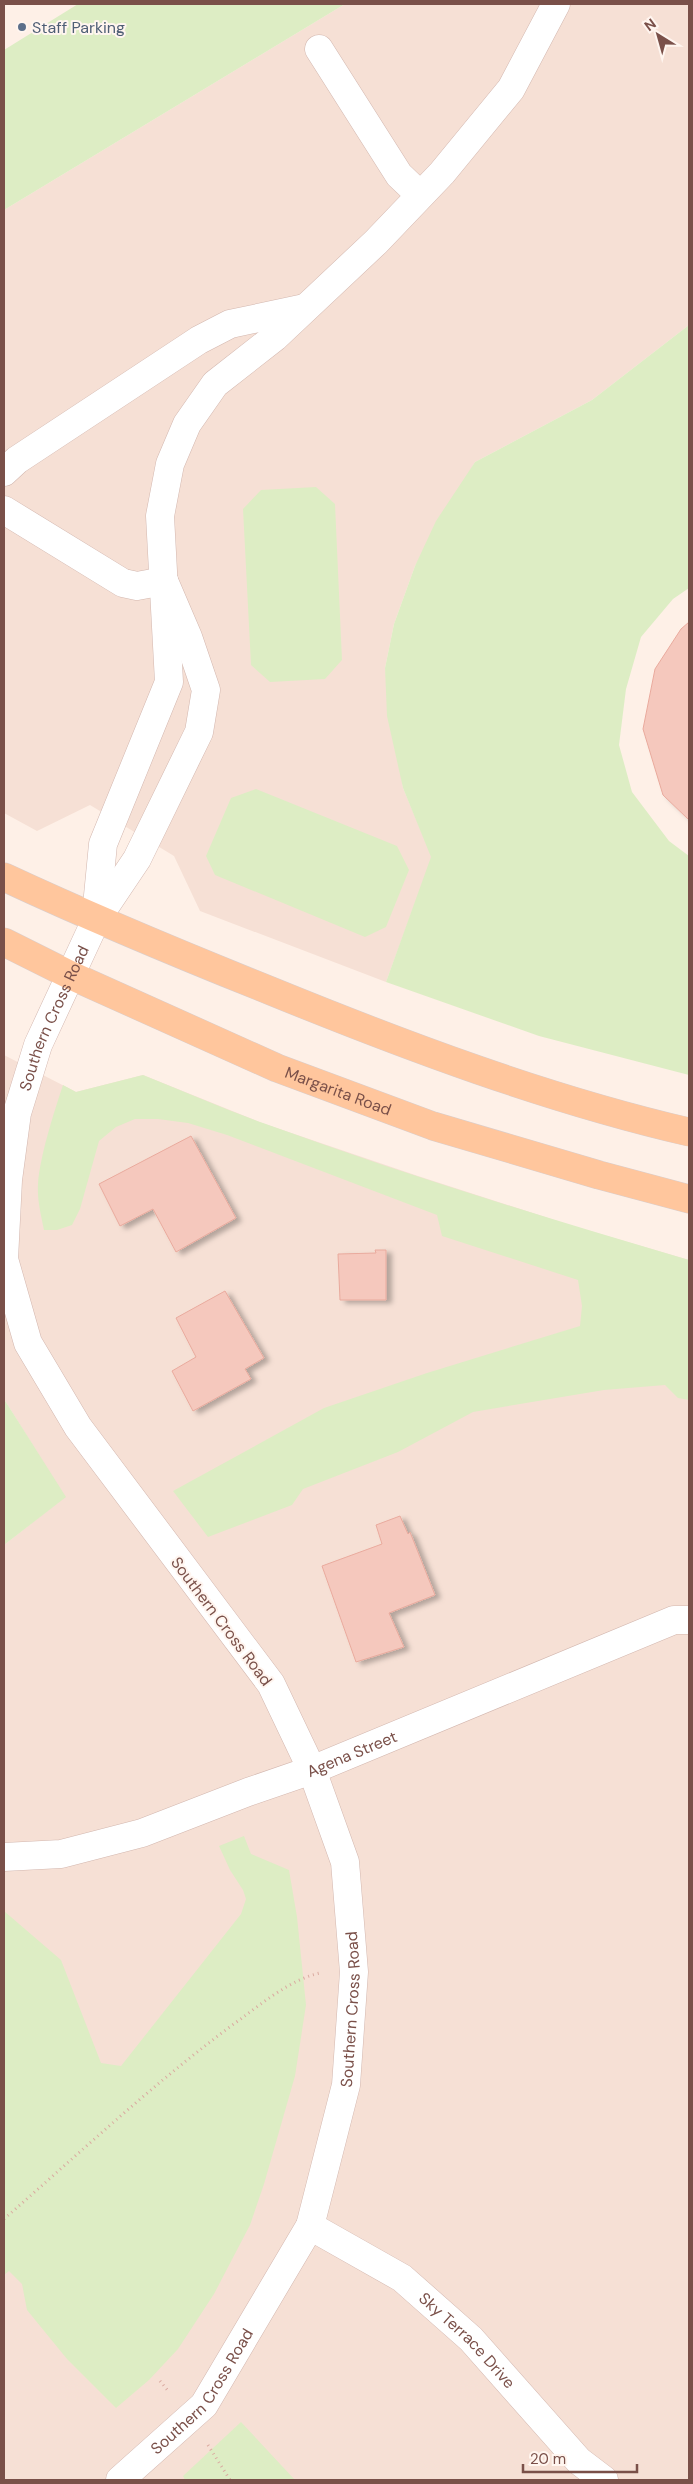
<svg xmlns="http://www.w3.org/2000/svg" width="693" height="2484" font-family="'DM Sans',sans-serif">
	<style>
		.residential { fill: #f6e0d5 }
		.green { fill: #ddedc4 }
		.building { fill: #f5c8bd; stroke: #e9aa9d; filter: url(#shadow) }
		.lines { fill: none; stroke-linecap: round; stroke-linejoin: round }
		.minor-casing { stroke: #d3b7af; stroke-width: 29 }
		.major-casing { stroke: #dacecc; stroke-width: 29 }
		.path { stroke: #daaaa0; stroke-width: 3; stroke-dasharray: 1 4; stroke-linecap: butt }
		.minor { stroke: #fff; stroke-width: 28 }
		.major { stroke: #ffc69d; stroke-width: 28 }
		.service-dot { fill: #5c6f8a; stroke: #fff5ef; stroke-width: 2 }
		.labels { text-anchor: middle; stroke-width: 4; stroke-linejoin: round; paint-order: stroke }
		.service-label { font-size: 16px; fill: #4e5e75; stroke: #fff5ef; text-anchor: start }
		.street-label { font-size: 16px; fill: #7a5049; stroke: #fff5ef }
	</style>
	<defs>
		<filter id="shadow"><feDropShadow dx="5.5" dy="3" stdDeviation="2.5" flood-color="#0004"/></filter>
	</defs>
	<rect width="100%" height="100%" fill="#fef0e7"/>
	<g class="residential">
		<polygon points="345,4 689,4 689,325 592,400 475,462 415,566 394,624 385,668 403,788 432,857 386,982 200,911 174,856 90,805 37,831 4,813 4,210"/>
		<polygon points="4,1055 76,1092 143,1075 262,1123 418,1176 573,1226 689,1260 689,2480 4,2480 4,1545 65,1497 4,1399"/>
	</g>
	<g class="green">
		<polygon points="78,4 345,4 4,210 4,50"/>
		<polygon points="689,325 689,588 673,599 641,637 626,689 619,745 632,792 669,841 689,856 689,1075 539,1036 386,982 431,857 403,788 387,716 385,668 394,624 415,566 436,521 475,462 592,400"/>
		<polygon points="316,487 335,504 342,660 325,679 270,682 251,665 243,509 261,490"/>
		<polygon points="256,789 397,846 409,870 386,927 365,937 215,875 206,856 231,798"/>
		<path d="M143,1075C183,1091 222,1108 263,1123C403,1174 546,1218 689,1260V1400L678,1398L665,1385L604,1390L473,1412L398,1452L303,1489L292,1505L208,1537L173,1491L324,1408L427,1373L580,1326L582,1306L578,1280L442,1236L437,1215L227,1135L188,1123L158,1119H135L116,1127L99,1141L80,1209L72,1225L57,1230H44C41,1215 37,1200 38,1184C40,1156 54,1112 63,1085L76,1092Z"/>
		<polygon points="4,1399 66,1497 4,1545"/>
		<polygon points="244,1836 251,1854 289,1870 297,1917 306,2005 295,2076 264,2184 250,2225 214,2294 178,2349 149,2380 116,2408 67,2359 27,2310 22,2284 9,2271 4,2275 4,1911 61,1960 101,2063 121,2066 241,1914 246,1899 243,1890 230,1870 219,1846"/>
		<polygon points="241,2422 295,2480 185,2480 183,2476"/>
	</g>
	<g class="building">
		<polygon points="689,622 689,820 663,795 643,729 655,669 681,629"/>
		<polygon points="191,1136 236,1218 176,1252 153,1209 120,1226 99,1184"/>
		<polygon points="375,1250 386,1250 386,1300 340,1300 338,1254 376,1253"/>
		<polygon points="225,1291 264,1358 245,1369 251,1379 193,1411 172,1371 196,1357 176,1318"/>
		<polygon points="400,1516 408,1534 410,1532 435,1595 389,1613 404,1647 356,1662 322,1566 382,1544 376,1525"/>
	</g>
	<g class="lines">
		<defs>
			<g id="minor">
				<polyline points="319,49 399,175 420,195"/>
				<polyline points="4,472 17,460 199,340 230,324 305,308"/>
				<polyline points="4,510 123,583 137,586 164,581"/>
				<polyline points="96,916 103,844 169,682 160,516 170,464 187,424 215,384 275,337 376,242 442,173 511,89 556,4"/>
				<path id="s1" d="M4,1857L61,1854L142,1833L248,1792L312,1770L674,1620H689"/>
				<path id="s2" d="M310,2226L402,2278L471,2339L579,2461L604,2480"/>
				<path id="s3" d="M120,2480L204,2405L310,2226L346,2085L354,1972L345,1862L312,1770L271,1684L78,1427L28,1343L4,1259L8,1180L17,1113L38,1045L96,920L137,859L199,732L206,690L188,637L164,581"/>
			</g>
			<g id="major">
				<path d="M4,877C92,918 181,955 271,991C406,1046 547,1099 689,1132"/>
				<path id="s4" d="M4,942L70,975L277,1068L433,1126L599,1175L689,1199"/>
			</g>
		</defs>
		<use href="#minor" class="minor-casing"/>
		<use href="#major" class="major-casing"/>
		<g class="path">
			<path d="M4,2219C82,2151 158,2079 242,2018C265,2001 292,1979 320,1973"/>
			<polyline points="160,2381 169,2392"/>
			<polyline points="208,2445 230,2480"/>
		</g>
		<use href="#minor" class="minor"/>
		<use href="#major" class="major"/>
	</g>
	<circle class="service-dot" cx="22" cy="27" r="5"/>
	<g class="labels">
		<g class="service-label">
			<text x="32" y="33">Staff Parking</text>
		</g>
		<g class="street-label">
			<text dy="6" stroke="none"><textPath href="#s3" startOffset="1638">Southern Cross Road</textPath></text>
			<text dy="6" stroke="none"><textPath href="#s4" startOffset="366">Margarita Road</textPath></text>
			<text transform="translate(222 1621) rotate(53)" y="6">Southern Cross Road</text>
			<text dy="6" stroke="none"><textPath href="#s1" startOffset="365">Agena Street</textPath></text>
			<text dy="6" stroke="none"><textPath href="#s3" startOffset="542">Southern Cross Road</textPath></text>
			<text dy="6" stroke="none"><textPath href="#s2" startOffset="196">Sky Terrace Drive</textPath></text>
			<text dy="6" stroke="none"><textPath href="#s3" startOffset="122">Southern Cross Road</textPath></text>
		</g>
	</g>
	<rect width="693" height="2484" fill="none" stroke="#7a5049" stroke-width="10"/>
	<g transform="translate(658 35) rotate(323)" stroke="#fff5ef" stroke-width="4" paint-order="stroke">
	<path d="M0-4L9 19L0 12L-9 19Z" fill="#7a5049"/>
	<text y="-8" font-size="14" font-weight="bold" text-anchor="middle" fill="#7a5049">N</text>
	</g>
	<path d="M523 2464v8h114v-8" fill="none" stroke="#7a5049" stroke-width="2.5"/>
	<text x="530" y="2464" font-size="15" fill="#7a5049" stroke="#fff5ef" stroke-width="4" paint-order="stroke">20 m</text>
</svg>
